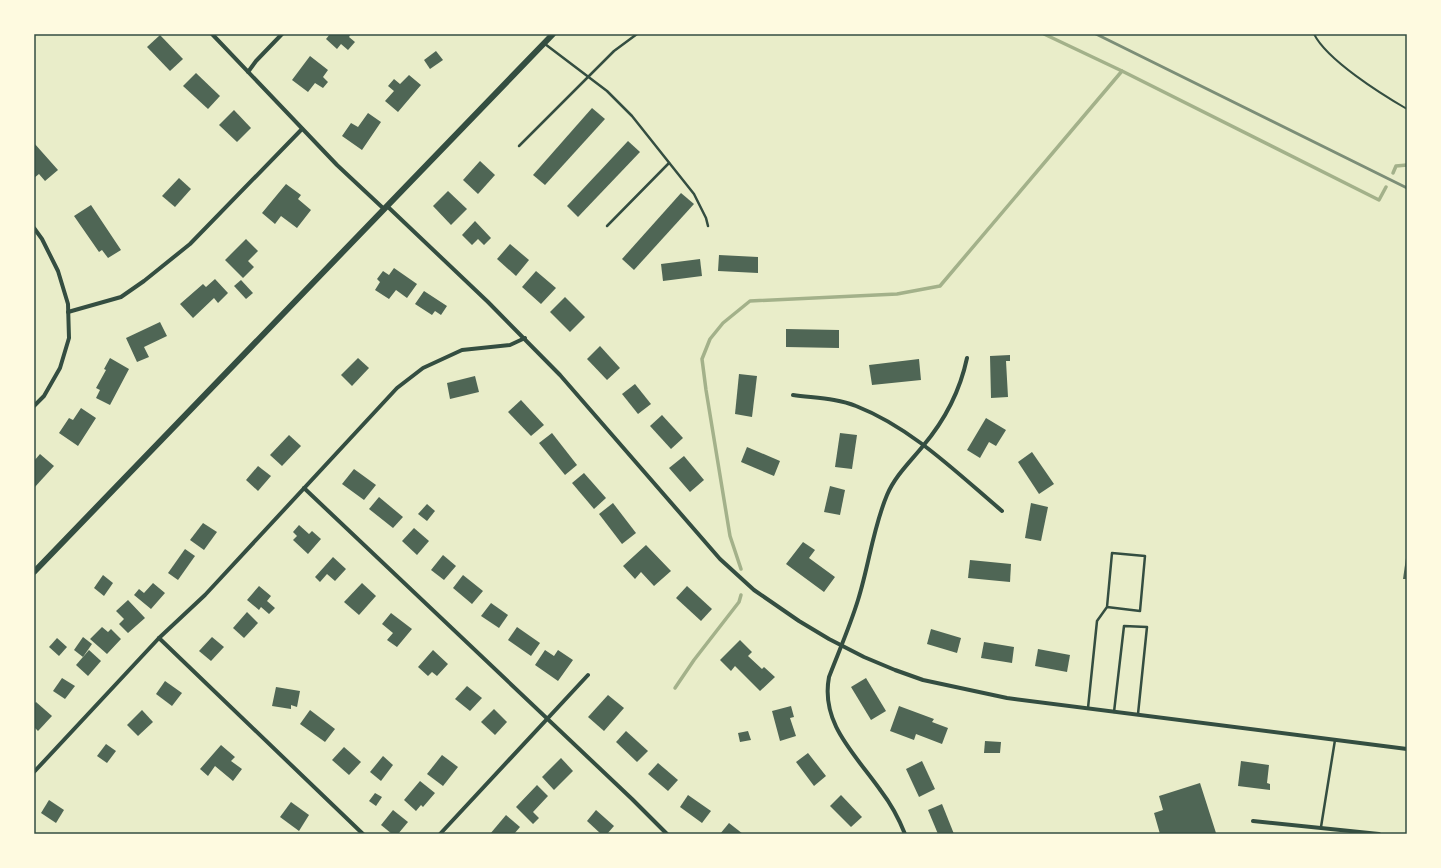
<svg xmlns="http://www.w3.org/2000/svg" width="1441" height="868" font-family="'Golos Text',sans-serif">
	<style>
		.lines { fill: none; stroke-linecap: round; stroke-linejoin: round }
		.stream { stroke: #a3b18a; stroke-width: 3.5 }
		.building { fill: #4f6655 }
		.path { stroke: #344e41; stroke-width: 2 }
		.service { stroke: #344e41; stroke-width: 2.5 }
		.minor { stroke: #344e41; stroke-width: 4 }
		.tertiary { stroke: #344e41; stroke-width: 6 }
		.rail { stroke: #7c8e77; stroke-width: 3 }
		.neatline { fill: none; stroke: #344e41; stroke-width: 1.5 }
	</style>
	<rect width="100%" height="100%" fill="#e9edc9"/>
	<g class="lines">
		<g class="stream">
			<polyline points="1044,34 1122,71"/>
			<polyline points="1393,173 1396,166 1407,165"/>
			<polyline points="741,569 730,536 706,390 702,359 710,339 723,323 750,301 897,294 940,286 1122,71 1379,200 1386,187"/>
			<polyline points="675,688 694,660 739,602 741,595"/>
		</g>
	</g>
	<g class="building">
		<polygon points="330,34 351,34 349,37 355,42 348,50 341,44 337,49 326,39"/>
		<polygon points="160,35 183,59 170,71 147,47"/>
		<polygon points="436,51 443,60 430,69 424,60"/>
		<polygon points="310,56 328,70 323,77 328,82 323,88 315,83 308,92 292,80"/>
		<polygon points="196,73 220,96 208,109 183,86"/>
		<polygon points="409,75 421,85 398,112 385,101 394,91 388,86 394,79 400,84"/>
		<polygon points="592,108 605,119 545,185 533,175"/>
		<polygon points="234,110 251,128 237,142 219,125"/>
		<polygon points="368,113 381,122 362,150 342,136 351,123 358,127"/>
		<polygon points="628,141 640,152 578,217 567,206"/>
		<polygon points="34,143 58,170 45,181 39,174 34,178"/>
		<polygon points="480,161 495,175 478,194 463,180"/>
		<polygon points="179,178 191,189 175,207 162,196"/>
		<polygon points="286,184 301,195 298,199 311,210 297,228 281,216 275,224 262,213"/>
		<polygon points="448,191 467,209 451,225 433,206"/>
		<polygon points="681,193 694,204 634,270 622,259"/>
		<polygon points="91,205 121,250 108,258 102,250 99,252 74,216"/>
		<polygon points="475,221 491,238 484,245 478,239 472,245 462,235"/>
		<polygon points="246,239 258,251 248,261 254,267 243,278 225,260"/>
		<polygon points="510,244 529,260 516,276 497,259"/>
		<polygon points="719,255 758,257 758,273 718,271"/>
		<polygon points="700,259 702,276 663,281 661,264"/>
		<polygon points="394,268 417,284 407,298 396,290 389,299 375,290 380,282 377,279 383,271 389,275"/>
		<polygon points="536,271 556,288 541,304 522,287"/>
		<polygon points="215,279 228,293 218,303 214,298 193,318 180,304 203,284 206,287"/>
		<polygon points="241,280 253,293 246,299 234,286"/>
		<polygon points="424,291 447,306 441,315 435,311 432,315 415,304"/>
		<polygon points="565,297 585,317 570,332 550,312"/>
		<polygon points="160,322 167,336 144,347 149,357 137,362 126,338"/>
		<polygon points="786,329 839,330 839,348 786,347"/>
		<polygon points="600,346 620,368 607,380 587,359"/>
		<polygon points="1010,355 1010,361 1006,361 1008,397 991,398 990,356"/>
		<polygon points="110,358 129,369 110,405 96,398 100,390 96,388 106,370 104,369"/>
		<polygon points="358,358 369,368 352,386 341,375"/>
		<polygon points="919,359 921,380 872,385 869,365"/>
		<polygon points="739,374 757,376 752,417 735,414"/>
		<polygon points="475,376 479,392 450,399 447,383"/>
		<polygon points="635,384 651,404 638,414 622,394"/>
		<polygon points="521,400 544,425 531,436 508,412"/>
		<polygon points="81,408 96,418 78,446 59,433 69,418 73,420"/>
		<polygon points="662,415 683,438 671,449 650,426"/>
		<polygon points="986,418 1006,430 996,446 989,442 980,458 967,450"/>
		<polygon points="552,433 577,465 565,475 539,443"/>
		<polygon points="840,433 857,435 852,469 835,467"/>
		<polygon points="289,435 301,446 282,466 270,455"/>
		<polygon points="747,447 780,461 774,476 741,462"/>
		<polygon points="1032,452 1054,484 1039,494 1018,462"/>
		<polygon points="40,454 54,466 34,488 34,461"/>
		<polygon points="684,456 704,480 690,492 669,468"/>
		<polygon points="258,466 271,476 258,491 246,480"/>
		<polygon points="354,469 376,485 364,500 342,484"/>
		<polygon points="584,473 606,498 594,509 572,483"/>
		<polygon points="830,486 845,490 840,515 824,512"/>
		<polygon points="379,497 403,517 393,528 369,509"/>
		<polygon points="613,503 636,533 622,544 599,514"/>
		<polygon points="1031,503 1048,507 1041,541 1025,538"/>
		<polygon points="427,504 435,511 427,521 418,514"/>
		<polygon points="203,523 217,532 204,550 190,540"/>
		<polygon points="299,525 309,534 312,531 321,539 308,554 293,540 297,536 293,532"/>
		<polygon points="414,528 429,541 417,555 402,541"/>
		<polygon points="803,542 815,550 809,558 835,577 824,592 786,564"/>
		<polygon points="646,545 671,571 654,586 641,572 635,579 623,566"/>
		<polygon points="185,549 195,556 178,580 168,573"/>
		<polygon points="443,555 456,566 444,580 431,570"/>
		<polygon points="333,557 346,569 335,581 327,574 320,582 315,577"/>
		<polygon points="1406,558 1407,558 1407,579 1403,579"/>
		<polygon points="970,560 1011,564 1010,582 968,578"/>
		<polygon points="103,575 113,583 104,596 94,588"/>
		<polygon points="463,575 483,591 472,604 453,588"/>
		<polygon points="153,583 165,593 151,609 134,595 139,589 144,593"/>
		<polygon points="362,583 376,596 359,615 344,602"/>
		<polygon points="259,586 271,596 267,601 275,608 269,614 261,607 259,610 247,600"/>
		<polygon points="687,586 712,609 701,621 676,598"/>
		<polygon points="128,600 145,618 128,633 119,624 124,619 116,611"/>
		<polygon points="491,603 508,615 499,628 481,616"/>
		<polygon points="247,612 258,623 244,638 233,628"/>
		<polygon points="391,613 412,629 397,647 387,640 393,633 382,624"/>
		<polygon points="102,627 108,632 111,629 121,639 107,654 90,639"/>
		<polygon points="517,627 540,643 531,656 508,640"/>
		<polygon points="931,629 961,638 957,653 927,644"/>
		<polygon points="83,637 92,644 83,657 74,650"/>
		<polygon points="212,637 224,647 211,661 199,651"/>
		<polygon points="57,638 67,647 59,656 49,647"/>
		<polygon points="740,640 752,652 748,656 762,669 764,667 775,677 760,691 735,666 731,671 720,660"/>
		<polygon points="984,642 1014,647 1012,663 981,658"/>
		<polygon points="1038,649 1070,655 1067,672 1035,666"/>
		<polygon points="89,650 101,661 88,676 76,665"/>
		<polygon points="433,650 448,664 437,676 432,672 428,676 418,667"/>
		<polygon points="545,650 554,656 558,650 573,660 558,681 535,665"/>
		<polygon points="62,678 75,686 65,699 53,691"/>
		<polygon points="866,678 886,711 871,720 851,687"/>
		<polygon points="165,681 182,693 172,706 156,694"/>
		<polygon points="467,686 482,698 470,711 455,699"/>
		<polygon points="276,687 300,691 297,707 291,705 291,709 272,706"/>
		<polygon points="608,695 624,708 604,731 588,717"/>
		<polygon points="36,702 52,716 38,731 34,727 34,704"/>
		<polygon points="791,706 794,717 790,718 796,736 780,741 772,711"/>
		<polygon points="899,706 934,719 932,722 948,728 942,744 916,734 914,740 890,731"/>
		<polygon points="494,709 507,722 495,735 481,722"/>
		<polygon points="142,710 153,722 138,736 127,725"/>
		<polygon points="310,710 335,729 325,742 300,724"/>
		<polygon points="626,731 648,751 637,762 616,742"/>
		<polygon points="748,731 751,740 740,742 738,733"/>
		<polygon points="985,741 1001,742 1000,753 984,753"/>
		<polygon points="106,744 116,751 107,763 97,756"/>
		<polygon points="221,745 235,757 231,761 242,769 233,781 215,766 208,776 200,769"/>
		<polygon points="344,747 361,762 349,775 332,760"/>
		<polygon points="808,753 826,776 814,786 796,762"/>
		<polygon points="442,755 458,767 443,786 427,774"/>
		<polygon points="383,756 393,765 381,781 370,772"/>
		<polygon points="561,758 573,771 554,790 542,777"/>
		<polygon points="922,761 935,789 919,797 906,769"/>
		<polygon points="1241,761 1269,765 1267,783 1270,784 1270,790 1238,786"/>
		<polygon points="658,763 678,780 668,791 648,774"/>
		<polygon points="420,781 435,793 423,807 421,805 416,811 404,800"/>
		<polygon points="1200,783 1216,833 1211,834 1160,834 1154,813 1163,810 1159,796"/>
		<polygon points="537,785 548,796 533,812 539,818 533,824 516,807"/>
		<polygon points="375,793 382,797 376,806 369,801"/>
		<polygon points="688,795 711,811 702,823 680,807"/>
		<polygon points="841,795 862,817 851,827 830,806"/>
		<polygon points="49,800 64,810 56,823 41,813"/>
		<polygon points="291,802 309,815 299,831 280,817"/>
		<polygon points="942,804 954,834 938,834 928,810"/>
		<polygon points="393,810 408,822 398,834 392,834 381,825"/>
		<polygon points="596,810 614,826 607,834 601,834 587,821"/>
		<polygon points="506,815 520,827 514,834 490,834"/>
		<polygon points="729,823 743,834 720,834"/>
	</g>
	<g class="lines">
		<path class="path" d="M1314,34C1327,60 1381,94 1407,109"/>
		<g class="service">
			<polyline points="545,44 607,91 632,116 694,194 706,218 708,226"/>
			<polyline points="519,146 614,51 637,34"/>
			<polyline points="607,226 669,163"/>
			<polyline points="1088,708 1097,621 1107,607 1140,611 1145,556 1112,553 1107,607"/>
			<polyline points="1114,712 1124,626 1147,627 1138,714"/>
			<polyline points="1321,827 1335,740"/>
		</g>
		<g class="minor">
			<polyline points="212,34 337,165 384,209"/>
			<polyline points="248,72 256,61 282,34"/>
			<polyline points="387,206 488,302 560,375 720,559 754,590 799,621 829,639 864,657 895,670 923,680 1007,698 1407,749"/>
			<polyline points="34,228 42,239 58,271 68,304 69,338 60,368 44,396 34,406"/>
			<polyline points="68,312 121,297 144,281 190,244 302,129"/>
			<path d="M793,395C814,398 837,398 856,406C912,428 957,473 1002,511"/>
			<polyline points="304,488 632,799 667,834"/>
			<polyline points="159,638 363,834"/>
			<polyline points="34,772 159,638 205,595 397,388 423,368 462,350 510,345 525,338"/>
			<polyline points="1253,821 1379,834"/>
			<polyline points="440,834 588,675"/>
			<path d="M905,834C899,819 891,804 881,791C856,755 820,724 829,677C839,651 850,626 858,600C869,565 873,528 887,495C895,476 910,462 923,446C945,420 960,391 967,358"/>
		</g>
		<polyline class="tertiary" points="34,572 553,34"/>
		<polyline class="rail" points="1096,34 1407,188"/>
	</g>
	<rect width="1441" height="868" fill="none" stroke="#fefae0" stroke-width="70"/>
	<rect x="35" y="35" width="1371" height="798" class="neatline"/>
</svg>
